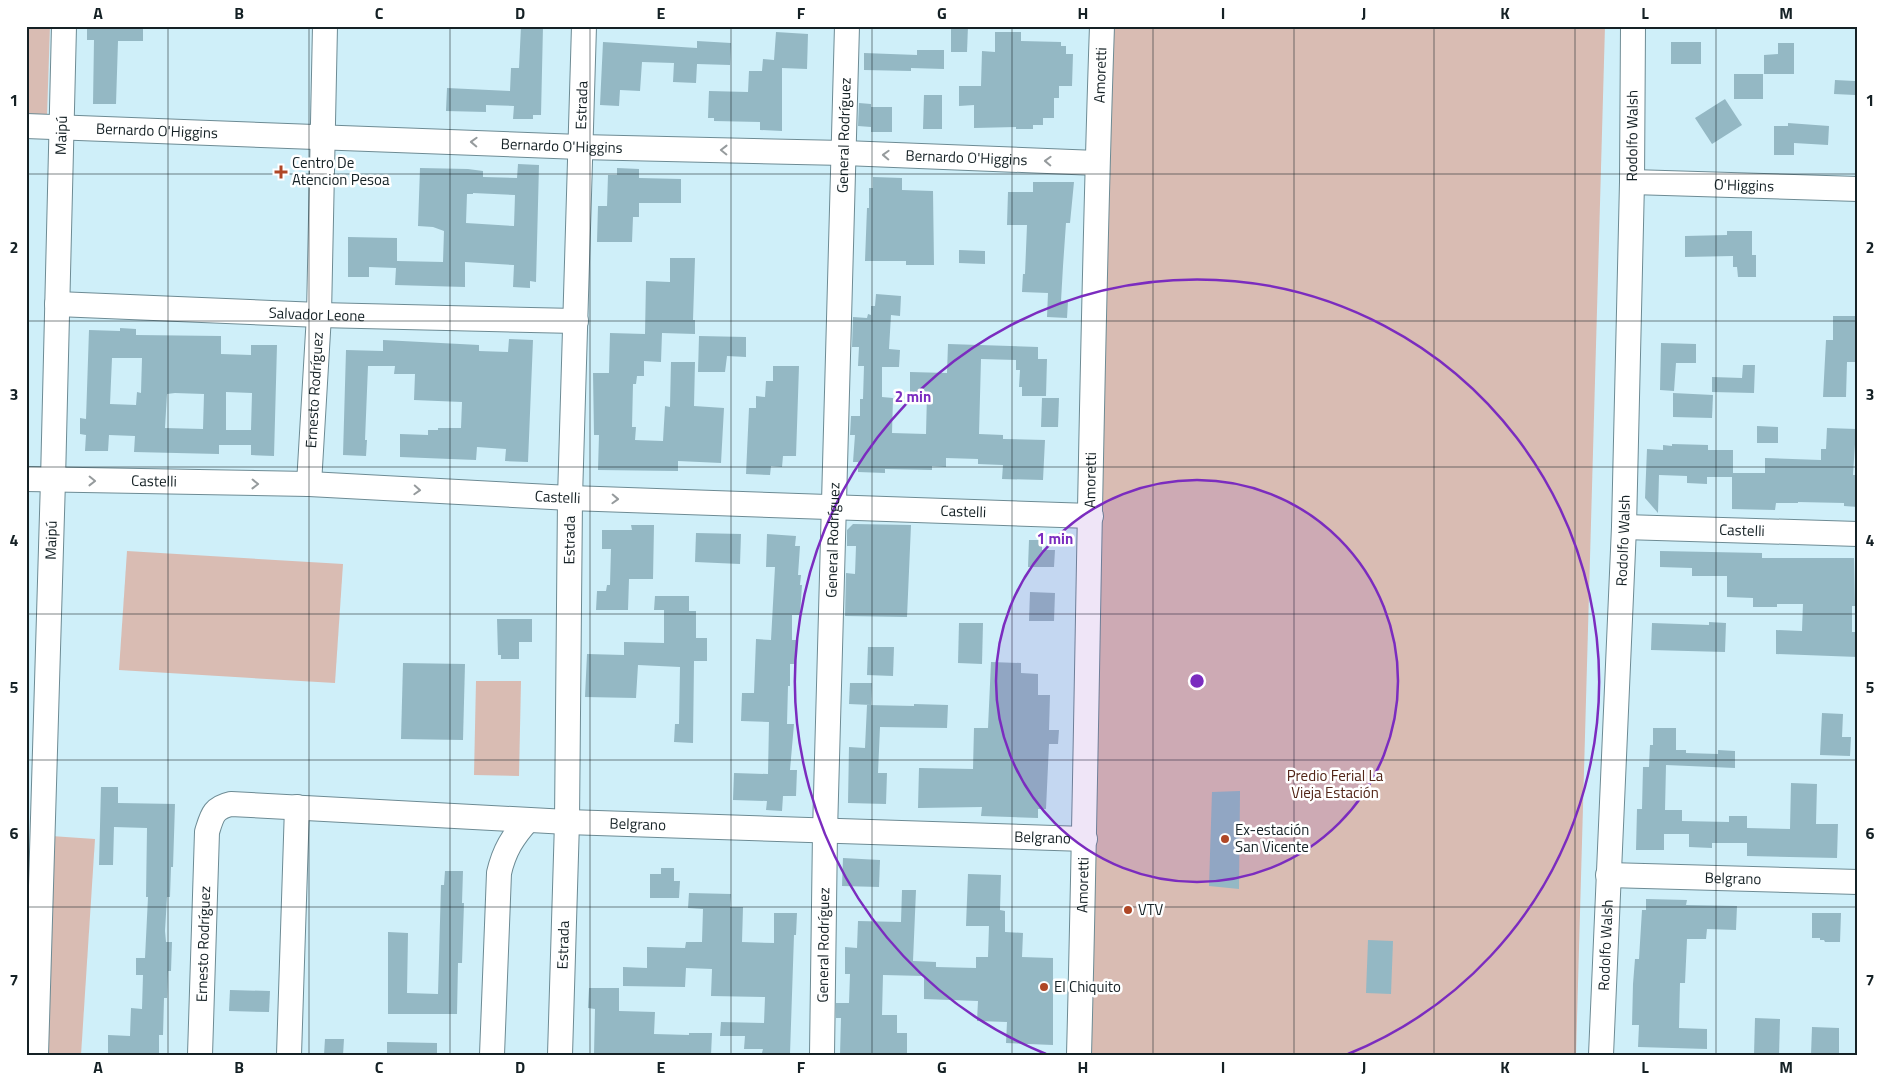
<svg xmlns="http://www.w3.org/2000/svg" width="1884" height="1081" font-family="'Titillium Web',sans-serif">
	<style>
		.green { fill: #d9bcb3 }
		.building { fill: #94b8c4; fill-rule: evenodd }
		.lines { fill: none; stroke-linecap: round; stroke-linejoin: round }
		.minor-casing { stroke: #6d8b94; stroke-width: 26 }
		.minor { stroke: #fff; stroke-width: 24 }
		.oneway { stroke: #969b9d }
		.grid { fill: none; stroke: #152125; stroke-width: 1; stroke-opacity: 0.55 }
		.ring { fill: none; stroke: #7b2cbf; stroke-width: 2.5 }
		.poi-dot { fill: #af4726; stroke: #fff; stroke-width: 2 }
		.labels { text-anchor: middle; stroke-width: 5; stroke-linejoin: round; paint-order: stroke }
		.street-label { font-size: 15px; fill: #152125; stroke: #fff }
		.poi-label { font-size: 15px; fill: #152125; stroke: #fff; text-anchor: start }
		.park-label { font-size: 15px; fill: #522517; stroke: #fff }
		.centre { fill: #7b2cbf; stroke: #fff; stroke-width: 2.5 }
		.ring-label { font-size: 15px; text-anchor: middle; font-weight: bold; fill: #7b2cbf; stroke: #fff; stroke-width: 5; stroke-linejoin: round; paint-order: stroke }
		.neatline { fill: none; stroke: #152125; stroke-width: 2 }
		.grid-label { font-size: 16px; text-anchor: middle; font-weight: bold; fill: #152125 }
	</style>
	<rect width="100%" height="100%" fill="#cfeff9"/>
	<g class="green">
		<polygon points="26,26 50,26 47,116 26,116"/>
		<polygon points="1113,26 1605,26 1576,1055 1083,1055"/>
		<polygon points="127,551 343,564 335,683 119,670"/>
		<polygon points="476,681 521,681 519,776 474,775"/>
		<polygon points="51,836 95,839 81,1055 43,1055"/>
	</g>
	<g class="building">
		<polygon points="87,26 143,27 143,41 118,41 116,104 93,104 94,40 87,40"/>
		<polygon points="521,26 543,26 541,115 533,115 533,119 513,119 514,106 486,105 486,112 446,111 447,88 510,91 511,68 519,68"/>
		<polygon points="951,26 968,26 967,52 951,52"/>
		<polygon points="776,32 808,34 807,69 782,68 782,131 760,130 760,122 714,121 714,118 708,118 709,91 748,92 749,71 762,71 763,59 774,60"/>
		<polygon points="995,32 1021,32 1021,41 1061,42 1061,46 1066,46 1066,54 1073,54 1072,86 1059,86 1059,98 1054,98 1054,118 1043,118 1043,125 1033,125 1033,129 1016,129 1016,127 974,128 974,105 959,106 959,86 981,86 982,51 995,52"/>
		<polygon points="697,41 731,43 730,65 697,64 696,83 673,82 674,63 642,62 640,91 620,90 619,106 600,105 603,42 697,48"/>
		<rect x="1671" y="42" width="30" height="22"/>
		<polygon points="1778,43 1794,43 1794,74 1764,74 1764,55 1778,54"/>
		<polygon points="917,50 944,50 944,69 911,68 911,71 864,70 864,53 917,55"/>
		<rect x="1734" y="74" width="29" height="25"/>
		<polygon points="1835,80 1855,81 1855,95 1834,94"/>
		<polygon points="924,95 942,95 942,129 923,129"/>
		<polygon points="1725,99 1742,125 1712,144 1695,118"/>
		<polygon points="859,103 871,104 871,107 892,107 892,132 871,132 871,127 858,126"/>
		<polygon points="1788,123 1829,126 1828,145 1794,143 1794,155 1774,155 1774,126 1788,126"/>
		<path d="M518,164L539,165L536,282L530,281V288L513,287L514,265L465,262V287L395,285L396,268L369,267V277H348V237L397,238V261L443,262L444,231L433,227L418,226L420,168L468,169L483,171V177L517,178ZM473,193L515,195L514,226L466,223L467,194H473Z"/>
		<polygon points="617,168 639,169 639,178 681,179 681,203 639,203 639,217 633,217 632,242 597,242 598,206 607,206 608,175 617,175"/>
		<polygon points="873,177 902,178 902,190 933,191 934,265 906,265 906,261 865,261 867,208 869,208 869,188 873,188"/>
		<polygon points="1033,182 1074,182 1070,223 1066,223 1063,266 1061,301 1068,301 1067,318 1047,317 1048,293 1022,292 1023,274 1025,274 1027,225 1007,225 1008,192 1033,192"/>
		<polygon points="1727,231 1752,231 1752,255 1756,255 1756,277 1738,277 1737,267 1733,267 1733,256 1685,257 1685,236 1727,235"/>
		<polygon points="959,250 985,251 985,264 959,263"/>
		<polygon points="670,258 695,258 693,320 695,320 695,334 662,333 661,362 644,361 644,376 637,376 636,384 633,384 632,427 636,427 635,440 663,441 665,406 670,407 671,362 695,362 694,406 724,408 721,463 678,461 678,471 598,470 599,435 594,435 593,373 609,373 610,333 645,334 646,281 670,282"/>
		<polygon points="876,294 901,296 900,316 891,315 889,349 900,350 899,367 882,367 882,397 893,398 892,433 926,434 927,393 910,393 910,372 947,373 948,344 1038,347 1038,359 1047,359 1046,396 1022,396 1022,387 1019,387 1020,370 1016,370 1016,360 981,359 979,434 1003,435 1003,439 1045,440 1043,480 1002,479 1003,465 978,464 978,459 946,458 946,467 932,466 932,470 885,469 885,473 858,472 858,462 853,462 855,435 850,435 851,416 860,416 860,399 863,399 864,366 858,366 859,347 852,347 853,317 867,318 868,314 871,315 871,306 875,306"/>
		<polygon points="1833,316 1855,316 1855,341 1858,341 1858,362 1847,362 1846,397 1823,397 1826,340 1833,340"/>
		<path d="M120,328L136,329V335L221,336V354L251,355V345H277L274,456L251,455V445H219V454L134,452L135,436L109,435L108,451H85L86,435L80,434V418L86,419L89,330L120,331ZM112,358H142L141,393L137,392L136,405L110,404ZM226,392L252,393L251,430H226ZM175,393L204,394L203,429L165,428L167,394Z"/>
		<polygon points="699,336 746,337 746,357 727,356 725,372 698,372"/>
		<polygon points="509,339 533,340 528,462 505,461 506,449 477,447 476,460 400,457 400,434 428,435 428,430 438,430 438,428 461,428 462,402 414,400 415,374 394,374 395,366 368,366 365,440 367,440 366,456 343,455 346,350 383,351 383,340 479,345 479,351 508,352"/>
		<polygon points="1661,343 1696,344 1696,363 1676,363 1674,391 1660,390"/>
		<polygon points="1743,365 1755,365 1754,393 1712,392 1712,377 1742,378"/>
		<polygon points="773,366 799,366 796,456 783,456 782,467 771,466 770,475 746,474 749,408 756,408 756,396 765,397 766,381 773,381"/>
		<polygon points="1673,393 1713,395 1712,418 1673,417"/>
		<polygon points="1042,398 1059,398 1058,427 1041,427"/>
		<polygon points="1757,426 1778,427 1778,443 1757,443"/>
		<polygon points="1827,428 1856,429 1853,475 1858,475 1858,507 1844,506 1844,503 1798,502 1798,503 1776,503 1775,510 1732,509 1732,477 1707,477 1707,484 1687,483 1687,476 1659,475 1658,513 1645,498 1647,449 1663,450 1663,445 1672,446 1672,444 1708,445 1708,450 1733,450 1733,473 1765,473 1765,458 1821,460 1821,449 1826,449"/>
		<polygon points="853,524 911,525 907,617 845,616 846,573 855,574 856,546 847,546 847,530"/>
		<polygon points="631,525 654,525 653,579 629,579 628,610 596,610 597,591 606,591 607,585 610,585 611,549 602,549 602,530 632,530"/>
		<polygon points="696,533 741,534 740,564 695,562"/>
		<polygon points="767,534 796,536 795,546 800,546 798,575 801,575 800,585 802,585 800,615 792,615 792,640 796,640 796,664 790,664 790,686 788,686 787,724 794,724 790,770 797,770 796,796 783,796 782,811 766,810 767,801 733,800 734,773 768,774 769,722 741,721 742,693 754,693 756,639 771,640 775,567 766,567"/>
		<polygon points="1029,540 1042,540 1042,550 1055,550 1054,567 1028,567"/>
		<polygon points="1660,551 1762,553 1762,558 1854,558 1855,606 1852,606 1852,632 1858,632 1858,657 1776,654 1776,630 1802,631 1803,604 1777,604 1777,607 1753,607 1753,598 1727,597 1727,576 1692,576 1692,568 1660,567"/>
		<polygon points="1030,592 1055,593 1054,621 1029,621"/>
		<polygon points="655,596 689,596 689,611 696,611 696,638 707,638 707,661 694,661 693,743 674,742 675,724 679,724 680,667 638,665 636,698 585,697 587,654 624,655 624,642 664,643 664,610 654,610"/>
		<polygon points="497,619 532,619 532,642 519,642 519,659 501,659 501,655 498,655"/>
		<polygon points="1709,622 1726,623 1725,652 1651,650 1652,623 1709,625"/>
		<polygon points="959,623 983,623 982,664 958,663"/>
		<polygon points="868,647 894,647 893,676 867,675"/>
		<polygon points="991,662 1021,663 1021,673 1038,674 1038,695 1050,695 1049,730 1059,730 1058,744 1049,744 1046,809 1038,809 1038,818 981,816 982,807 918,808 919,768 973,769 974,728 988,728"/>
		<polygon points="403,663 465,664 463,740 401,739"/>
		<polygon points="850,683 872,683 871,705 849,704"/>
		<polygon points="914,704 948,705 947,728 880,727 878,773 887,773 886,804 848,803 849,747 865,748 867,705 914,706"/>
		<polygon points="1822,713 1843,714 1842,737 1851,737 1850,756 1820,755"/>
		<polygon points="1653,728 1676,728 1676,750 1686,750 1686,753 1718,754 1718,750 1735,751 1735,768 1666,765 1665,810 1682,810 1682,821 1729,822 1729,816 1747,816 1747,828 1790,829 1791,783 1817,784 1816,824 1838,824 1837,858 1747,856 1747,843 1712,843 1712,848 1689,847 1689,834 1664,834 1664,850 1636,850 1637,809 1642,809 1643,767 1649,767 1650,745 1653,745"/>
		<polygon points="101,787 118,787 118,803 175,804 173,867 171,867 170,897 167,897 165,931 166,942 172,942 171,971 168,971 167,998 164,998 163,1035 159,1035 159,1055 108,1054 108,1035 130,1036 131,1008 142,1009 143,975 136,975 136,958 145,958 148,897 146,897 147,828 114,827 113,865 99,865"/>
		<polygon points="1240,791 1239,889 1209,886 1212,792"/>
		<polygon points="843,858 880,860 879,887 842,886"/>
		<polygon points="661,868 674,868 674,881 680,881 679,898 650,898 650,874 661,874"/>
		<polygon points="445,871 463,871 462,903 464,903 462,963 458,963 457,1014 388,1014 388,932 408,933 407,993 438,994 441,885 444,885"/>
		<polygon points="968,874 1001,875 1000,910 1005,911 1005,932 1023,933 1022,957 1053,958 1053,1045 1006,1043 1007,1022 977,1021 978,1001 924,999 924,976 883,975 882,1015 897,1015 897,1033 907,1033 907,1055 840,1055 841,1018 836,1018 836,1003 849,1003 850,974 845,974 845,947 857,948 858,921 901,922 902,890 916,890 913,961 936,962 936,967 976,968 976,957 988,957 989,926 966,926"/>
		<polygon points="689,893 731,894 730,907 743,907 742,942 774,943 774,913 797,913 796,935 794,935 790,1054 762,1053 763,1049 744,1049 745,1036 720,1036 721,1022 764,1023 765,997 711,996 712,969 686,968 685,987 623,986 623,967 647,968 647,947 685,948 686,942 702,942 703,909 688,908"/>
		<polygon points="1646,899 1687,900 1686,905 1737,906 1736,930 1707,929 1706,939 1687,939 1685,983 1680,983 1679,1028 1707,1029 1707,1049 1638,1047 1639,1025 1632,1025 1633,984 1635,959 1639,959 1642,910 1646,910"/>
		<polygon points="1812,913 1841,913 1840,942 1825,942 1824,940 1820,940 1820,938 1812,938"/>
		<polygon points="1368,940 1393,941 1391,994 1366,993"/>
		<polygon points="589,988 619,988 619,1011 655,1012 654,1034 689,1035 689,1033 712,1033 711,1055 594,1055 595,1009 588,1008"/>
		<polygon points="230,990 270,991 269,1012 229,1011"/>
		<polygon points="1755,1018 1780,1019 1779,1055 1754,1055"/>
		<polygon points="1812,1027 1839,1028 1839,1055 1811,1055"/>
		<polygon points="325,1039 344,1039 343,1055 324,1055"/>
		<polygon points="387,1042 437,1043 437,1055 387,1055"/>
	</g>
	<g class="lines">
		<defs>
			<g id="minor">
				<path id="s1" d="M26,126L580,147L844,153L1097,163"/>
				<path id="s2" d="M1632,182L1858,189"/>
				<path id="s3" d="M57,304L319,315L576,321"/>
				<path id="s4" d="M26,479L309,484L570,498L1091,516"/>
				<path id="s5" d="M309,484L319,315L325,26"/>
				<path id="s6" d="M1624,527L1858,534"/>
				<path id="s7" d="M1608,875L1858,882"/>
				<path id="s8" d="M36,1055L53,480L64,26"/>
				<path id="s9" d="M200,1055L207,832C212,816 213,808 231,804L567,822L1085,839"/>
				<polyline points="289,1055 297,807"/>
				<path d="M492,1055L499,873C504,851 513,836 528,820"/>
				<path id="s10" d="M560,1055L567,822L570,498L584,26"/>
				<path id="s11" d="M822,1055L825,832L847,26"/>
				<path id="s12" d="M1079,1055C1088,712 1090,369 1102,26"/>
				<path id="s13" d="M1601,1055L1624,527L1632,182L1633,26"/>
			</g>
		</defs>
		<use href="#minor" class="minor-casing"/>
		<use href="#minor" class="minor"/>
	</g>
	<defs><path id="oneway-chevron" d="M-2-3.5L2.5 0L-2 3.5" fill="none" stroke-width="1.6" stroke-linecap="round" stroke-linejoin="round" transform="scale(1.25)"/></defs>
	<g class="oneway">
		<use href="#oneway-chevron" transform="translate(474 142) rotate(-178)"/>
		<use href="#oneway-chevron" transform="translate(724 150) rotate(-179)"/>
		<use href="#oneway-chevron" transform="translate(886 155) rotate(-178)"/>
		<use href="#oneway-chevron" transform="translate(1048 161) rotate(-178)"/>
		<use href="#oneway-chevron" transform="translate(92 481) rotate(1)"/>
		<use href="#oneway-chevron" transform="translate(255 484) rotate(1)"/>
		<use href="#oneway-chevron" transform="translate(417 490) rotate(3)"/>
		<use href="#oneway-chevron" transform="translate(615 499) rotate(2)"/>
	</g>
	<path class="grid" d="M168,26V1055M309,26V1055M450,26V1055M590,26V1055M731,26V1055M872,26V1055M1012,26V1055M1153,26V1055M1294,26V1055M1434,26V1055M1575,26V1055M1716,26V1055M26,174H1858M26,321H1858M26,467H1858M26,614H1858M26,760H1858M26,907H1858"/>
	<circle cx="1197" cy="681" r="201" fill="#7b2cbf" fill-opacity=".12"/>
	<g class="ring">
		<circle cx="1197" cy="681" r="201"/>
		<path d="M1046 1054A402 402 0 1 1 1348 1054"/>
	</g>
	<g class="poi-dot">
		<path d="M278.5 164.5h5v5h5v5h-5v5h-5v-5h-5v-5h5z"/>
		<circle cx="1225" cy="839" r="5"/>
		<circle cx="1128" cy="910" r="5"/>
		<circle cx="1044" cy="987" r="5"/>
	</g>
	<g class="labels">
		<g class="street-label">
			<text dy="5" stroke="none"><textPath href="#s12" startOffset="980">Amoretti</textPath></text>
			<text dy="5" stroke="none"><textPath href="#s10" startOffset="950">Estrada</textPath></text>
			<text dy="5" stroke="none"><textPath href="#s1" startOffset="131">Bernardo O'Higgins</textPath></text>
			<text dy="5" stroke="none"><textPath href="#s8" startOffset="920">Maipú</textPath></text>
			<text dy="5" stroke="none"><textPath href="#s11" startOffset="920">General Rodríguez</textPath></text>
			<text dy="5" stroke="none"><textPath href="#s13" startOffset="920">Rodolfo Walsh</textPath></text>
			<text dy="5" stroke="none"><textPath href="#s1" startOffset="536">Bernardo O'Higgins</textPath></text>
			<text dy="5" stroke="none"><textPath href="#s1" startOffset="941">Bernardo O'Higgins</textPath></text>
			<text dy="5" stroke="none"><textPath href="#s2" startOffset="112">O'Higgins</textPath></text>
			<text dy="5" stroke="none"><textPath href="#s3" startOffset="260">Salvador Leone</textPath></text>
			<text dy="5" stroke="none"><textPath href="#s5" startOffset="94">Ernesto Rodríguez</textPath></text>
			<text dy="5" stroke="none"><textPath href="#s12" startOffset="575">Amoretti</textPath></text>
			<text dy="5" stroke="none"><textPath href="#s4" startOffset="128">Castelli</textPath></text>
			<text dy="5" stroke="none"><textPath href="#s4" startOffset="532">Castelli</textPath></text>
			<text dy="5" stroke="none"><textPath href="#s4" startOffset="938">Castelli</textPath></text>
			<text dy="5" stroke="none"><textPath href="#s6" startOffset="118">Castelli</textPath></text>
			<text dy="5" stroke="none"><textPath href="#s10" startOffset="515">Estrada</textPath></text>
			<text dy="5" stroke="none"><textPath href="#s11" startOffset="515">General Rodríguez</textPath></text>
			<text dy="5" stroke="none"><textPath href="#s8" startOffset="515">Maipú</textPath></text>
			<text dy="5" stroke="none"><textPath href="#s13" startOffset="515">Rodolfo Walsh</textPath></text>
			<text dy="5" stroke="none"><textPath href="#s9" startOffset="670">Belgrano</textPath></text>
			<text dy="5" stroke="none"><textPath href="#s9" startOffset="1075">Belgrano</textPath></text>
			<text dy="5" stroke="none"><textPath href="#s7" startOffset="125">Belgrano</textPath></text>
			<text dy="5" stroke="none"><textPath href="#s12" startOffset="170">Amoretti</textPath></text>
			<text dy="5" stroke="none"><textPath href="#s9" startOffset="111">Ernesto Rodríguez</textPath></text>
			<text dy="5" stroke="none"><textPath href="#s10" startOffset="110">Estrada</textPath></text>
			<text dy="5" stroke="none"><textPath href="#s11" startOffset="110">General Rodríguez</textPath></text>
			<text dy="5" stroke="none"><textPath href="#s13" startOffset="110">Rodolfo Walsh</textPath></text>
		</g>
		<g class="poi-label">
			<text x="292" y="168">Centro De<tspan x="292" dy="17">Atencion Pesoa</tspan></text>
			<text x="1235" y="835">Ex-estación<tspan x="1235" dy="17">San Vicente</tspan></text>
			<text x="1138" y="915">VTV</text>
			<text x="1054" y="992">El Chiquito</text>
		</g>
		<g class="park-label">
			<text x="1335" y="781">Predio Ferial La<tspan x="1335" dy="17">Vieja Estación</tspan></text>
		</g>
	</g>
	<circle cx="1197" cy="681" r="8" class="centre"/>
	<g class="ring-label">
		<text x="913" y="402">2 min</text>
		<text x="1055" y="544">1 min</text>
	</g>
	<rect width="1884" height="1081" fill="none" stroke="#ffffff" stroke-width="55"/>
	<rect x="28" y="28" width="1828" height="1026" class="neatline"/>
	<g class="grid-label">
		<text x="98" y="19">A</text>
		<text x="239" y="19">B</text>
		<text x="379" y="19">C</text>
		<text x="520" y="19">D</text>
		<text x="661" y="19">E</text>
		<text x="801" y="19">F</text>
		<text x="942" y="19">G</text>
		<text x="1083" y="19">H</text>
		<text x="1223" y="19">I</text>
		<text x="1364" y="19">J</text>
		<text x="1505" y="19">K</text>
		<text x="1645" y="19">L</text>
		<text x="1786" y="19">M</text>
		<text x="14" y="106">1</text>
		<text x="1870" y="106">1</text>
		<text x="14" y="253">2</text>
		<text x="1870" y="253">2</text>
		<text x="14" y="400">3</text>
		<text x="1870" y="400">3</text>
		<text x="14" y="546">4</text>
		<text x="1870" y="546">4</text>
		<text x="14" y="693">5</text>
		<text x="1870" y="693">5</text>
		<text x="14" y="839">6</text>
		<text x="1870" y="839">6</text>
		<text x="14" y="986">7</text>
		<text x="1870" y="986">7</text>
		<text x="98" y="1073">A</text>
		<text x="239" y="1073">B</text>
		<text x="379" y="1073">C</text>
		<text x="520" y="1073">D</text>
		<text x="661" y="1073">E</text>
		<text x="801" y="1073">F</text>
		<text x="942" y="1073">G</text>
		<text x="1083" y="1073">H</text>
		<text x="1223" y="1073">I</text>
		<text x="1364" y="1073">J</text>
		<text x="1505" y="1073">K</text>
		<text x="1645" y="1073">L</text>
		<text x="1786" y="1073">M</text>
	</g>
</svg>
